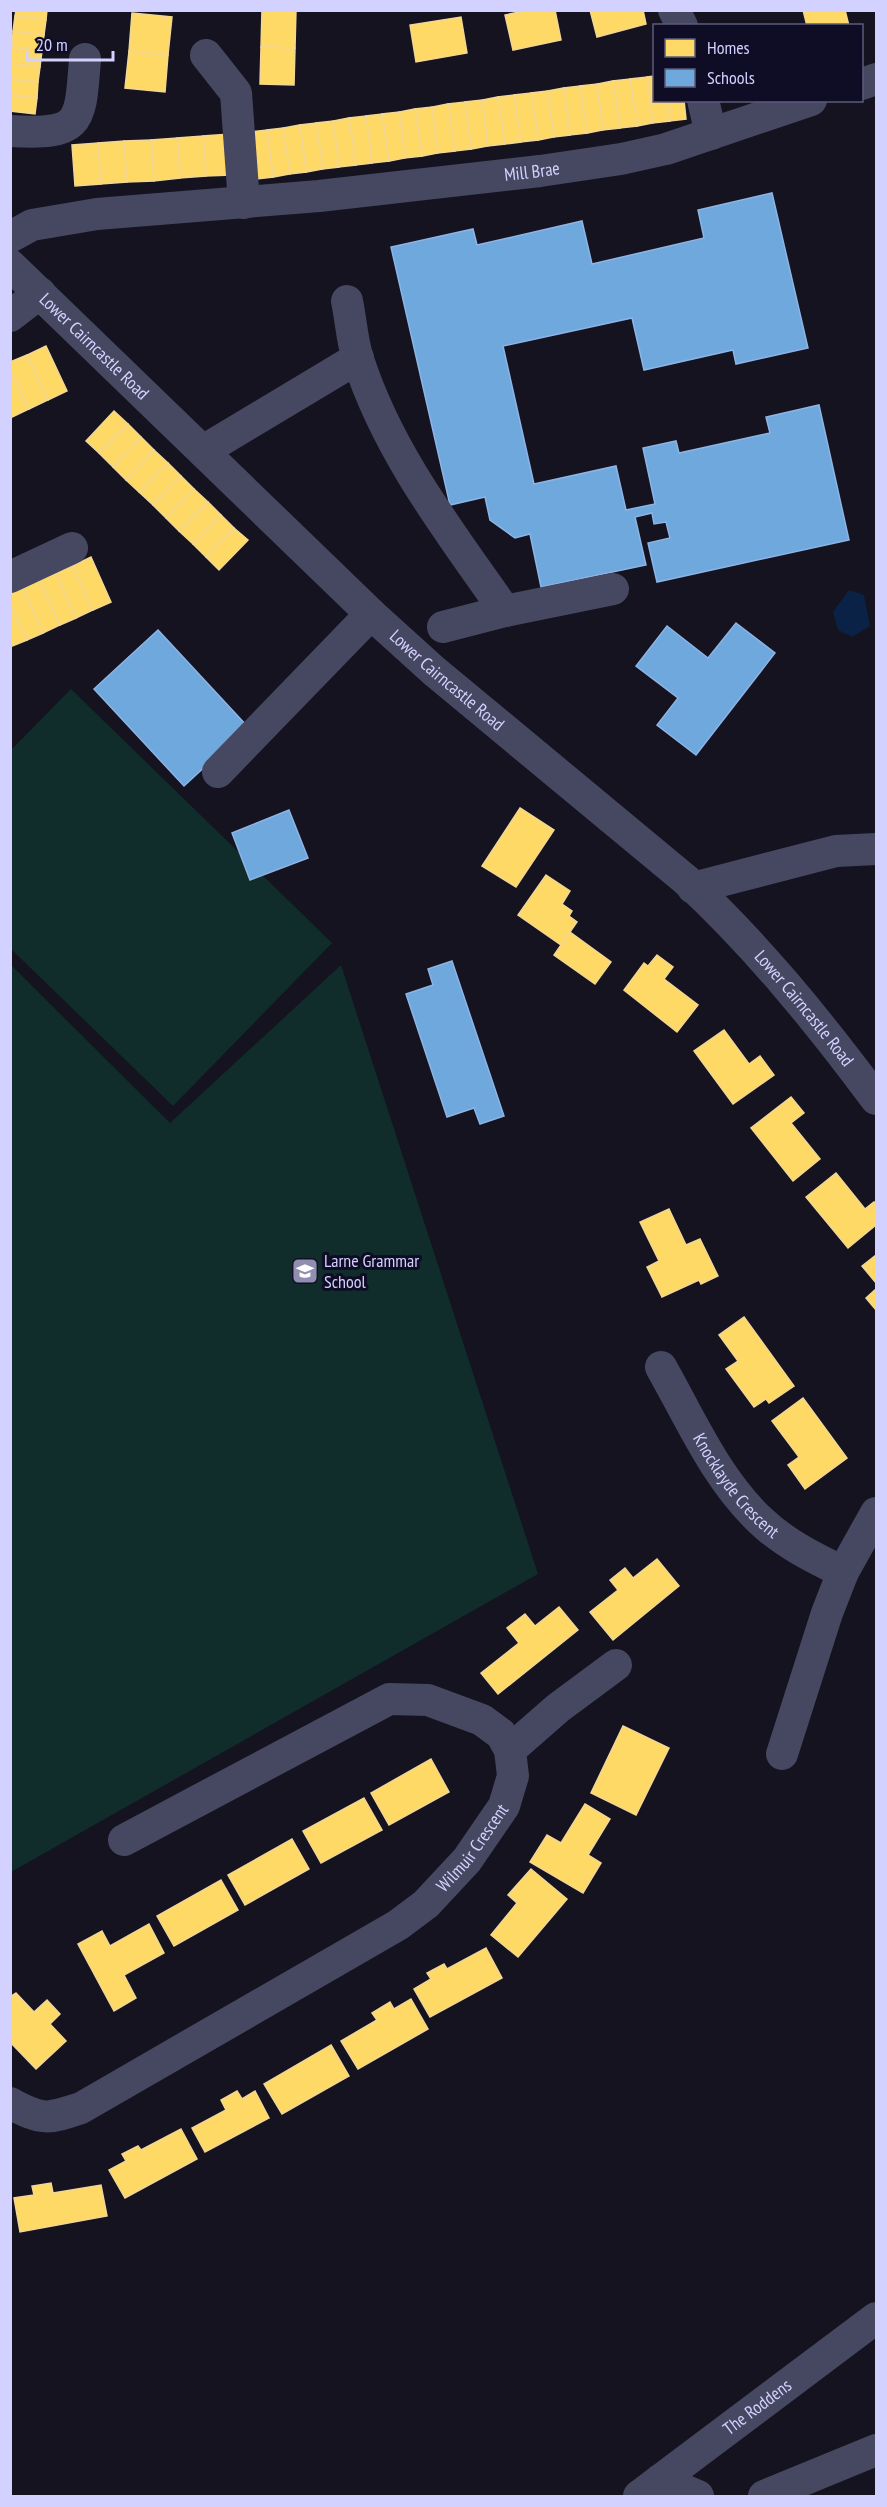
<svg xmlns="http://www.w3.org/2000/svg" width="887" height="2507" font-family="'PT Sans Narrow',sans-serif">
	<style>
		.green { fill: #102c2b }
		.water { fill: #092245 }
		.homes { fill: #ffd966; stroke: #f2d794; stroke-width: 1.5 }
		.schools { fill: #6fa8dc; stroke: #8db4e6; stroke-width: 1.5 }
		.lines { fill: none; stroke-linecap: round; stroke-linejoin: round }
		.minor { stroke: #464761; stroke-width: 32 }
		.labels { text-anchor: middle; stroke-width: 6; stroke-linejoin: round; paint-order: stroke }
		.street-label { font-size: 18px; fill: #d3d1ff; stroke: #0f0d25 }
		.poi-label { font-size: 18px; fill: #d3d1ff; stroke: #0f0d25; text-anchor: start }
	</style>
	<rect width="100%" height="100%" fill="#14131f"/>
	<g class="green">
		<polygon points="71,689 332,943 173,1106 11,949 10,751"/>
		<polygon points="10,964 170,1123 341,965 538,1574 11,1872"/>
	</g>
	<polygon class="water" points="849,590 864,595 870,626 852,637 838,630 833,612"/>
	<g class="homes">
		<polygon points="16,10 47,10 46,20 15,16"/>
		<polygon points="262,10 296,10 295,48 261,47"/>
		<polygon points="529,10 555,10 561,40 513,50 505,15"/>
		<polygon points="590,10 643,10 646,24 597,37"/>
		<polygon points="803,10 845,10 849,26 807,26"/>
		<polygon points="132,13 172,17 168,55 129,51"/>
		<polygon points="15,16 46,20 44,35 13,31"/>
		<polygon points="461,17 467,53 416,62 410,25"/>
		<polygon points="13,31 44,35 42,51 12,47"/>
		<polygon points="12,47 42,51 40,67 10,63"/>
		<polygon points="261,47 295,48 294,85 260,84"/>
		<polygon points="129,51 168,55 165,92 125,88"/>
		<polygon points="10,63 40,67 38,82 10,79"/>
		<polygon points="654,76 654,100 667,100 670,121 653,123 647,77"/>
		<polygon points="647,77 653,123 637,126 630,79"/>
		<polygon points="10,79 38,82 37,98 10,95"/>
		<polygon points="630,79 637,126 620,128 613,81"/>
		<polygon points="613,81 620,128 603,130 597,84"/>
		<polygon points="597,84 603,130 587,133 580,86"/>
		<polygon points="580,86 587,133 570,135 564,88"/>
		<polygon points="564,88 570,135 554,137 547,91"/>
		<polygon points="547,91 554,137 538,140 531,93"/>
		<polygon points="531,93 538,140 521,142 514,95"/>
		<polygon points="10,95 37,98 35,114 10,111"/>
		<polygon points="514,95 521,142 505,144 498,97"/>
		<polygon points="498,97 505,144 488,146 482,100"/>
		<polygon points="482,100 488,146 471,149 465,102"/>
		<polygon points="667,100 684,100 686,119 670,121"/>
		<polygon points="465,102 471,149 455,151 448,104"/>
		<polygon points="448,104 455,151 438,153 432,107"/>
		<polygon points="432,107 438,153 422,156 415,109"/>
		<polygon points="415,109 422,156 405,158 399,112"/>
		<polygon points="399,112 405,158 389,161 382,114"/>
		<polygon points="382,114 389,161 372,163 366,116"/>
		<polygon points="366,116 372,163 356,165 349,118"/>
		<polygon points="349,118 356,165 339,167 333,121"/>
		<polygon points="333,121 339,167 323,169 316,123"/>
		<polygon points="316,123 323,169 306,172 300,125"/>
		<polygon points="300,125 306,172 290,174 283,128"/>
		<polygon points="283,128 290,174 273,177 267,130"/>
		<polygon points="267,130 273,177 257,179 250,132"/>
		<polygon points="230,134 232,175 206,176 203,136"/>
		<polygon points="203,136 206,176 180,178 177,138"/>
		<polygon points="177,138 180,178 154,181 151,140"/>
		<polygon points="151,140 154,181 127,182 124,141"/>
		<polygon points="124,141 127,182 101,184 98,143"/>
		<polygon points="98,143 101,184 75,186 72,145"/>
		<polygon points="46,346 67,391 48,400 27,355"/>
		<polygon points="27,355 48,400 29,409 10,370 10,362"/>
		<polygon points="10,370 29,409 10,418"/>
		<polygon points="114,411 128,424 99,453 86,441"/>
		<polygon points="128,424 141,437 113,467 99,453"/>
		<polygon points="141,437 154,450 126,480 113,467"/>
		<polygon points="154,450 168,463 139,492 126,480"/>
		<polygon points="168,463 181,476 153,505 139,492"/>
		<polygon points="181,476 194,489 166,518 153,505"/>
		<polygon points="194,489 208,502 179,531 166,518"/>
		<polygon points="208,502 221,515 193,544 179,531"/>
		<polygon points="221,515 234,528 206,557 193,544"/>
		<polygon points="234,528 248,540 219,570 206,557"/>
		<polygon points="91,557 111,602 93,610 72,566"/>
		<polygon points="72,566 93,610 76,618 56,573"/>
		<polygon points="56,573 76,618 60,625 39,580"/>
		<polygon points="39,580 60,625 43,633 23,588"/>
		<polygon points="23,588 43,633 27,640 10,605 10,593"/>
		<polygon points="10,605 27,640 10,647"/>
		<polygon points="520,808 554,830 516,887 482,866"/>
		<polygon points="546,875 570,891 562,904 572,911 569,916 577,922 561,945 518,915"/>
		<polygon points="570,932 611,962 595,984 554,955"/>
		<polygon points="657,955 673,967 664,979 698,1005 677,1032 624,990 644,963 648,966"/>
		<polygon points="724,1030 749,1064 760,1056 774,1075 733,1104 694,1051"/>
		<polygon points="791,1097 804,1113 791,1123 820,1159 793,1181 751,1128"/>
		<polygon points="836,1173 865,1209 874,1202 876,1206 876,1225 848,1248 806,1197"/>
		<polygon points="669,1209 686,1245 700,1239 718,1276 701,1284 699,1280 662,1297 647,1267 659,1261 640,1222"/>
		<polygon points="876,1255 876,1283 862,1266"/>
		<polygon points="876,1289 876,1310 866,1298"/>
		<polygon points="744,1317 794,1386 769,1403 766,1399 754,1407 726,1369 738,1361 719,1335"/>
		<polygon points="803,1398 847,1458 805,1489 788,1465 799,1457 772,1421"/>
		<polygon points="657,1559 679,1586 613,1640 590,1612 618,1590 610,1580 625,1568 633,1578"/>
		<polygon points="559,1607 578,1630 498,1694 481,1673 519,1643 507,1628 525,1614 535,1626"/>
		<polygon points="623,1726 669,1748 636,1815 591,1793"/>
		<polygon points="431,1759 449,1792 389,1825 371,1793"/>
		<polygon points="364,1798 382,1830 321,1863 303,1831"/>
		<polygon points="585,1804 610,1819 588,1855 601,1863 583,1893 530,1862 547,1835 561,1843"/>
		<polygon points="292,1839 309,1869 245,1905 228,1875"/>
		<polygon points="531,1869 567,1899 518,1957 491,1935 517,1903 508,1895"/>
		<polygon points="221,1880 238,1910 174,1946 157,1916"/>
		<polygon points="149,1924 164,1953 124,1975 136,1998 114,2011 78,1944 102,1931 110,1946"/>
		<polygon points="486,1948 502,1978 430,2017 414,1989 431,1979 427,1973 444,1964 447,1969"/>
		<polygon points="16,1993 34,2012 47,2000 60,2014 50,2024 66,2041 36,2069 10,2042 10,1997"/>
		<polygon points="411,1999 428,2029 358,2069 341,2041 377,2020 372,2013 390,2002 394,2009"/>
		<polygon points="331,2045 349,2076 282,2114 264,2084"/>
		<polygon points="237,2091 242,2099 255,2091 269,2118 205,2152 192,2128 226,2110 221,2100"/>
		<polygon points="181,2129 197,2159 125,2198 109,2170 126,2161 122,2154 138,2146 141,2150"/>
		<polygon points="51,2183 53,2193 101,2185 107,2216 20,2232 14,2198 34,2195 32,2186"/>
	</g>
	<g class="schools">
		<polygon points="772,193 808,348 736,364 733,350 644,370 632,318 503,346 534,484 616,466 626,510 655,504 643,448 676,441 679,453 770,433 766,417 819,405 849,540 657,582 648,543 670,538 666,522 654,524 652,513 635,517 646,565 541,587 530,534 515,538 490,520 485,497 450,505 391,247 473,229 477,245 582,221 592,264 704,238 698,210"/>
		<polygon points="736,623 775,653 696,755 657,725 678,698 636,666 667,626 708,658"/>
		<polygon points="158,630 248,727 184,786 94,689"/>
		<polygon points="289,810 308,858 250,880 232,833"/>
		<polygon points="452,961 504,1116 480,1124 474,1108 447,1117 406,994 433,985 428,969"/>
	</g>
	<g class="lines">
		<g class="minor">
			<polyline points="674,10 682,26"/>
			<polyline points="206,55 236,93 244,203"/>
			<polyline points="862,84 876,79"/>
			<polyline points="703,100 711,134"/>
			<path d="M10,131C82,135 80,124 85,59"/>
			<path id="s1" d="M10,237L32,225L97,214L319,196L540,171L621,159L666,149L811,100"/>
			<path id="s2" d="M10,265L371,614L434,671L686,880C757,946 818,1021 876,1099"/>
			<path d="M347,301C351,320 352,341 358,359C388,453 450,532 505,611"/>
			<polyline points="10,316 40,293"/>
			<polyline points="203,451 358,358"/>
			<polyline points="10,577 72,548"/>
			<polyline points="443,627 505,611 613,589"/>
			<polyline points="218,772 371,614"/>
			<polyline points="693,888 836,851 876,849"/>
			<path id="s3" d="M661,1367C691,1420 716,1479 761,1521C784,1543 814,1558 843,1572"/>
			<polyline points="510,1750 558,1708 616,1665"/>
			<polyline points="782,1754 827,1613 843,1572 876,1513"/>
			<path id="s4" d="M10,2103C42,2121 48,2119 81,2108L398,1925L426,1904L467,1860L504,1806L513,1776L510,1750L501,1734L482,1720L428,1700L389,1699L124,1840"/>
			<polyline points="660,2480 698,2496"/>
			<path id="s5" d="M639,2496L876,2318"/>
			<polyline points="764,2496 876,2450"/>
		</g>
	</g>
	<defs>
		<symbol id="school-square" viewBox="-11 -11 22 22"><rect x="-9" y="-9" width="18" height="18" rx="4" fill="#908eb1" stroke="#0f0d25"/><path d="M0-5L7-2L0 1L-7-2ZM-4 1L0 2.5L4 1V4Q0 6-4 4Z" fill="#fff"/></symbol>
	</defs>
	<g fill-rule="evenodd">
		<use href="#school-square" x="290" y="1256" width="30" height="30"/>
	</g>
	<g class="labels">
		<g class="street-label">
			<text dy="6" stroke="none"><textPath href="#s1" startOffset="528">Mill Brae</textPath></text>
			<text dy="6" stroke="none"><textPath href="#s2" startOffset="117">Lower Cairncastle Road</textPath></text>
			<text dy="6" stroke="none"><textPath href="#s2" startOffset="603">Lower Cairncastle Road</textPath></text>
			<text dy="6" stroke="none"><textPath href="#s2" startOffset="1089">Lower Cairncastle Road</textPath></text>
			<text dy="6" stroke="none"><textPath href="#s3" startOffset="141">Knocklayde Crescent</textPath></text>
			<text dy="6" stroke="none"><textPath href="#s4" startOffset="549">Wilmuir Crescent</textPath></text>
			<text dy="6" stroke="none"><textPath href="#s5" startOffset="148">The Roddens</textPath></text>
		</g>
		<g class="poi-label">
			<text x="324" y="1267">Larne Grammar<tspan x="324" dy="21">School</tspan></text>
		</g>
	</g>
	<rect width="887" height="2507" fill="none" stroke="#d3d1ff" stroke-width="24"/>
	<rect x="653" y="24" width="210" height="78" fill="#0f0d25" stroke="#5d5b7c" stroke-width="1.5"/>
	<rect x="665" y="39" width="30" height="18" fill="#ffd966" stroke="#5d5b7c" stroke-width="1.5"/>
	<text x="707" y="54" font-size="18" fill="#d3d1ff">Homes</text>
	<rect x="665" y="69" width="30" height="18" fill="#6fa8dc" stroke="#5d5b7c" stroke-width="1.5"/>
	<text x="707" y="84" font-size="18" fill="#d3d1ff">Schools</text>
	<path d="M27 51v9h86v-9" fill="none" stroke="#d3d1ff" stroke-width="3"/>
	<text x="36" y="51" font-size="18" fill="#d3d1ff" stroke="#0f0d25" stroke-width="4.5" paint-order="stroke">20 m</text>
</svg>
